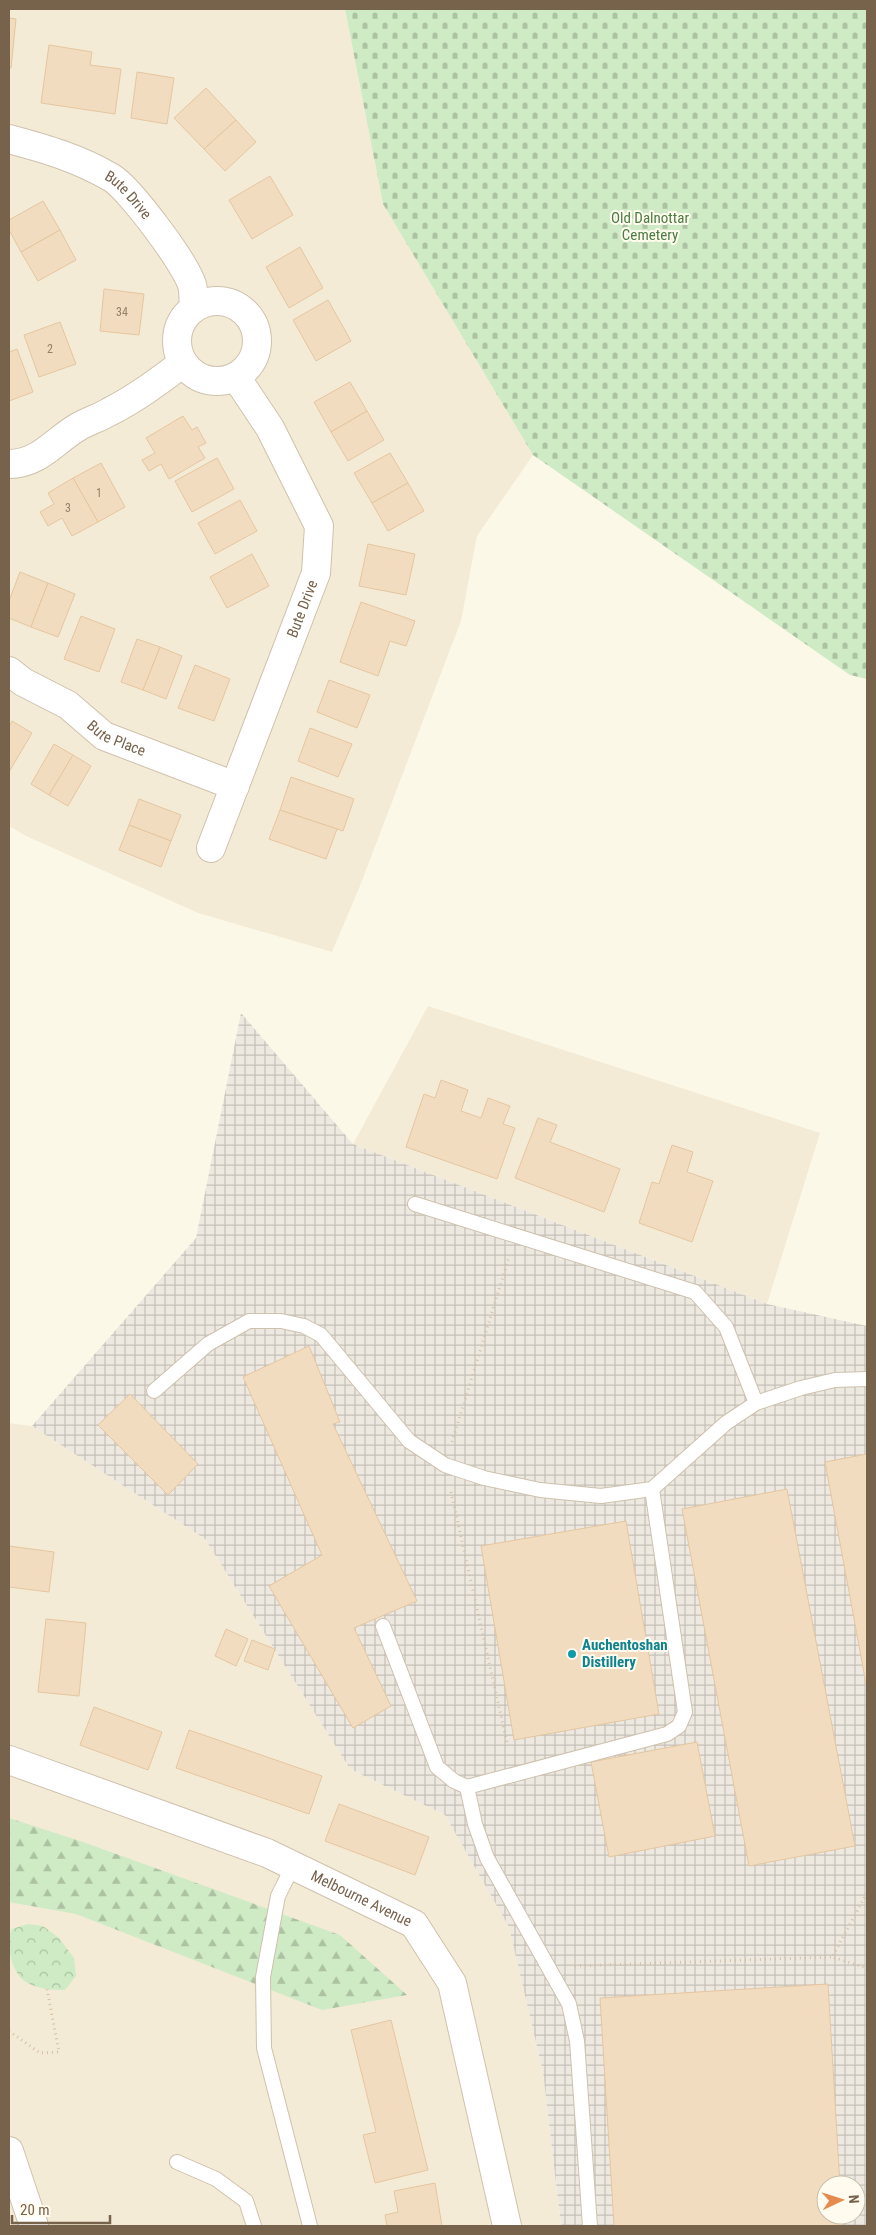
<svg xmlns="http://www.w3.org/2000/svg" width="876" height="2235" font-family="'Roboto Condensed',sans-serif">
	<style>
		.residential { fill: #f4ebd6 }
		.industrial { fill: url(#industrial-grid); fill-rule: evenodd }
		.forest { fill: url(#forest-firs) }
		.cemetery { fill: url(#cemetery-stones) }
		.park { fill: url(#park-crowns) }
		.building { fill: #f2dcbf; stroke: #e5c69f }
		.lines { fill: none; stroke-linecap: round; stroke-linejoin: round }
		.service-casing { stroke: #cfc1ad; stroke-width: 16 }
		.minor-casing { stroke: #cfc1ad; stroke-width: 30 }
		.path { stroke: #d7c0a2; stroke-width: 3; stroke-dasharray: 1 4; stroke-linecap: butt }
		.service { stroke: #fff; stroke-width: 14 }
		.minor { stroke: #fff; stroke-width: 28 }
		.culture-dot { fill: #0f9aa8; stroke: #fffbee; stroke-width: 2 }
		.labels { text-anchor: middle; stroke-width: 4; stroke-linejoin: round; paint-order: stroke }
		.number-label { font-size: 12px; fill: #968068 }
		.street-label { font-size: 15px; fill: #77624b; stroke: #fffbee }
		.park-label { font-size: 15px; fill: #4a7d42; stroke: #fffbee }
		.culture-label { font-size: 15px; font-weight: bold; fill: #0d838f; stroke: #fffbee; text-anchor: start }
	</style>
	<defs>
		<pattern id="industrial-grid" width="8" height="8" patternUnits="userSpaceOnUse" patternTransform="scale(1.25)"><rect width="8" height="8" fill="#ede9e1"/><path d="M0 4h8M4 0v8" fill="none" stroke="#c5c0b8"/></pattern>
		<pattern id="forest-firs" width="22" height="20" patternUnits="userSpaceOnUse" patternTransform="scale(1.25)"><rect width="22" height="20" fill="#ceebc5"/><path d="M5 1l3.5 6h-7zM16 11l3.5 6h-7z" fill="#acc2a2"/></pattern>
		<pattern id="cemetery-stones" width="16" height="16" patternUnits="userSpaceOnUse" patternTransform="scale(1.25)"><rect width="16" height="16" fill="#ceebc5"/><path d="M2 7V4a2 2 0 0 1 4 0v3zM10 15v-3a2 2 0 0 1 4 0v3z" fill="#acc2a2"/></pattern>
		<pattern id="park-crowns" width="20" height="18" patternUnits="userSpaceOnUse" patternTransform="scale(1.25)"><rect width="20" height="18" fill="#ceebc5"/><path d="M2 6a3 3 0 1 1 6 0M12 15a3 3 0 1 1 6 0" fill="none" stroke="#acc2a2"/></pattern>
	</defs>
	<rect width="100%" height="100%" fill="#fcf8e8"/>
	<g class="residential">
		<polygon points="9,9 345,9 383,204 533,455 477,536 461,621 360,886 332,952 198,913 26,836 9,826"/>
		<polygon points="428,1006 820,1133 767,1304 353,1144"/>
		<polygon points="9,1423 32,1426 205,1539 350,1769 445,1815 509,1926 543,2072 561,2226 9,2226"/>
	</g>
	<path class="industrial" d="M241,1013L353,1144L767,1304L867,1326V2226H561L543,2072L509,1927L445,1815L350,1769L205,1539L32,1426L196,1238ZM826,2185H856V2215H826Z"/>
	<polygon class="forest" points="9,1818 83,1842 340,1935 407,1995 322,2010 76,1914 9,1902"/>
	<polygon class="cemetery" points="345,9 867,9 867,679 850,675 533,455 383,204"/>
	<path class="park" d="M28,1924L43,1926L59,1938L74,1958L76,1976L65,1990C52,1990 34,1989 23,1980C12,1971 4,1942 12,1929Z"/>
	<g class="building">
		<polygon points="9,18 16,19 11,68 9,68"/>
		<polygon points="49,45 92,52 90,65 121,69 115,114 41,103"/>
		<polygon points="137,72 174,78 167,124 131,118"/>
		<polygon points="206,88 236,120 204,149 174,118"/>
		<polygon points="236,120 256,142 225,171 204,149"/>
		<polygon points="270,176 293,215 252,239 229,200"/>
		<polygon points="43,201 60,230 21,252 9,230 9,220"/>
		<polygon points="60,230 76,260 38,281 21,252"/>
		<polygon points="300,247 323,288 289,308 266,267"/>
		<polygon points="104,289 144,294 139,335 100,331"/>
		<polygon points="328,300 351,341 316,361 293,320"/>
		<polygon points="60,322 76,364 39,377 24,335"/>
		<polygon points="17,349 33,392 9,401 9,352"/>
		<polygon points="350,382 367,411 331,432 314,402"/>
		<polygon points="367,411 384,440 348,461 331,432"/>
		<polygon points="183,416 192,430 197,427 206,443 198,447 205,458 169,479 161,464 149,471 142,460 155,453 146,438"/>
		<polygon points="390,453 408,483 372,503 354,473"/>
		<polygon points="217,458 234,489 192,512 175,481"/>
		<polygon points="101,463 125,507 98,522 73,478"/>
		<polygon points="73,478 98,522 72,536 62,518 48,526 40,512 54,504 48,493"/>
		<polygon points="408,483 424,511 388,531 372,503"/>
		<polygon points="240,500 257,531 215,554 198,523"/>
		<polygon points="368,544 415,554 406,595 359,586"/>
		<polygon points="252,554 269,586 227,608 210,577"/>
		<polygon points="20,572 48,583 31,627 9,618 9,601"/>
		<polygon points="48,583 75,594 58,637 31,627"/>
		<polygon points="361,602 415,621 406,646 390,641 378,676 340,662"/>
		<polygon points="81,616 115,629 99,672 64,659"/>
		<polygon points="137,639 160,647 143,690 121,682"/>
		<polygon points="160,647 182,656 166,699 143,690"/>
		<polygon points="195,665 230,679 214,721 178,708"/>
		<polygon points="329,680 370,695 357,728 317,712"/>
		<polygon points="12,721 32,733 9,772 9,727"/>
		<polygon points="310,728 352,744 338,777 298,761"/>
		<polygon points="54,744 73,755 49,795 31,784"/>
		<polygon points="73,755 91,766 68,806 49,795"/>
		<polygon points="291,777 354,799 343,831 280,810"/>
		<polygon points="139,799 181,815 171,841 129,825"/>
		<polygon points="280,810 337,829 326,859 269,839"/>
		<polygon points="129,825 171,841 161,867 119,850"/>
		<polygon points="441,1080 468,1090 461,1111 481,1118 488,1098 510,1106 503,1124 515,1128 497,1179 406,1147 424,1094 435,1098"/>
		<polygon points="538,1118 557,1125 550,1142 620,1169 604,1212 515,1178"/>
		<polygon points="672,1145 693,1152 687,1172 713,1181 692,1242 639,1223 652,1182 659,1184"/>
		<polygon points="309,1346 340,1422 333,1424 417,1601 354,1628 391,1706 353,1728 269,1586 322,1555 243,1377"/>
		<polygon points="130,1394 198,1464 168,1495 98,1425"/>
		<polygon points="867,1454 867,1689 825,1462"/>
		<polygon points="787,1489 855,1846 749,1866 682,1509"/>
		<polygon points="626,1521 659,1714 514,1740 481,1546"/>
		<polygon points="9,1546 54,1552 49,1592 9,1587"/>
		<polygon points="46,1619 86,1623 79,1696 38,1692"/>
		<polygon points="226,1629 248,1639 236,1666 215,1656"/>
		<polygon points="252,1640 275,1649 268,1670 244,1661"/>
		<polygon points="94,1707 162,1732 148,1770 80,1745"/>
		<polygon points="189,1730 322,1776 309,1814 176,1768"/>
		<polygon points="697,1742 715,1836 609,1857 591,1762"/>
		<polygon points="339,1804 429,1837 415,1875 325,1841"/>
		<polygon points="828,1984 840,2185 826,2185 826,2215 842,2215 843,2226 614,2226 600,1998"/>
		<polygon points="391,2020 428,2170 375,2183 363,2135 376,2132 351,2030"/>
		<polygon points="435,2183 442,2226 387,2226 385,2215 398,2212 394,2191"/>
	</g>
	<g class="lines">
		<defs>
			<g id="service">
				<polyline points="415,1204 695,1292 726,1327 756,1403"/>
				<polyline points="154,1391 208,1344 249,1321 281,1321 304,1326 321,1335 409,1441 445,1465 484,1478 540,1490 601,1496 652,1489 726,1423 756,1403 801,1388 835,1380 867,1379"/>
				<polyline points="383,1626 437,1767 454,1781 467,1787 667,1734 679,1726 685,1712 652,1489"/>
				<polyline points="467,1787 475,1824 487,1858 569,2004 577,2041 590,2226"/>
				<polyline points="293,1866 278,1896 263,1977 264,2048 310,2226"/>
				<polyline points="177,2162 216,2179 246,2201 254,2226"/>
			</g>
			<g id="minor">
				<path id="s1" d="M9,139C46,149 78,158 112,178C130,189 186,264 192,285C194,291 193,300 194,307"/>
				<circle cx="217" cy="341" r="40"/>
				<path d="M9,464C39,464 54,441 78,427C88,421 99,418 109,412C135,399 159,381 183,363"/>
				<path id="s2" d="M9,671L23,682L68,705L104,736L235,786"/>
				<path id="s3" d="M211,848L316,573L319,526L270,428L236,377"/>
				<path id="s4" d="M9,1760L267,1853L414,1924L452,1983L507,2226"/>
				<polyline points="9,2151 34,2226"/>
			</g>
		</defs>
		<use href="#service" class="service-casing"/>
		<use href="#minor" class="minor-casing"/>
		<g class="path">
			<polyline points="452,1442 509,1257"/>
			<polyline points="451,1492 507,1743"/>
			<polyline points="867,1893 832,1957 867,1968"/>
			<polyline points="575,1966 832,1957"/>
			<polyline points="9,2031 40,2053 59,2052 47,1989"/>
		</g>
		<use href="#service" class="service"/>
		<use href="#minor" class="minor"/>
	</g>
	<circle class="culture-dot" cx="572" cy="1654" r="5"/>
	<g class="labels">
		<g class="number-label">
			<text x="122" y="316">34</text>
			<text x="50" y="353">2</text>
			<text x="99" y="497">1</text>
			<text x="68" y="512">3</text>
		</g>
		<g class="street-label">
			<text dy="5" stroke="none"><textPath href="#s1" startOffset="134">Bute Drive</textPath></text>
			<text dy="5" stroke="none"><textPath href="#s3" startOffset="256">Bute Drive</textPath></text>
			<text dy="5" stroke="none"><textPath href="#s2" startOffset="128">Bute Place</textPath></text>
			<text dy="5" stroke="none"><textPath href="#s4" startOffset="379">Melbourne Avenue</textPath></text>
		</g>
		<g class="park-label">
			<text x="650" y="223">Old Dalnottar<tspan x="650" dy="17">Cemetery</tspan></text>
		</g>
		<g class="culture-label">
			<text x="582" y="1650">Auchentoshan<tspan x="582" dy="17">Distillery</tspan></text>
		</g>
	</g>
	<rect width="876" height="2235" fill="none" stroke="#77624b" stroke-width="20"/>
	<g transform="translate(841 2200) rotate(86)"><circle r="24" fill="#fffbee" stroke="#c9bead"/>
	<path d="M0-4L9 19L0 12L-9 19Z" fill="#e68a4d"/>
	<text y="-8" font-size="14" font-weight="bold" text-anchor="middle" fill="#77624b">N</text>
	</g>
	<path d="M12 2215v8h98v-8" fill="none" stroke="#77624b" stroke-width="2.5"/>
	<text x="20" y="2215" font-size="15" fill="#77624b" stroke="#fffbee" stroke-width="4" paint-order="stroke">20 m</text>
</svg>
